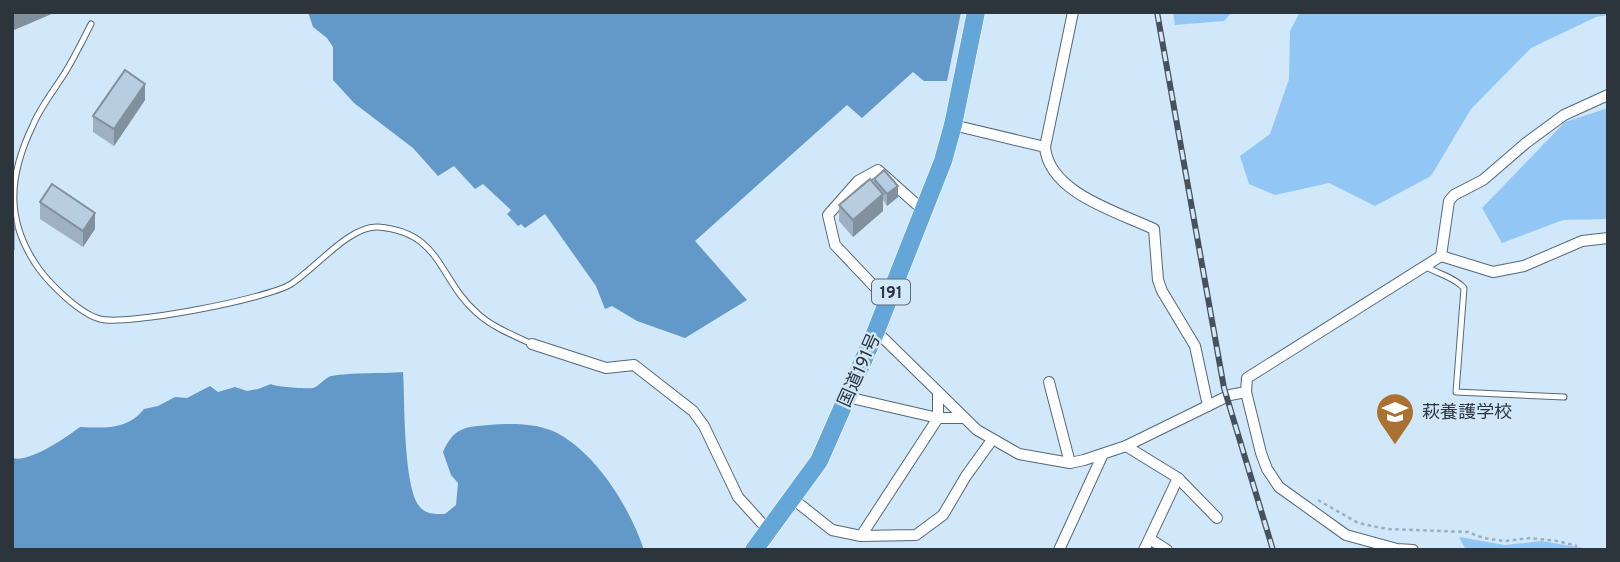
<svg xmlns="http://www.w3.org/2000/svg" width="1620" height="562" font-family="Overpass,'Noto Sans JP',sans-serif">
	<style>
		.green { fill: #92c7f5 }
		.water { fill: #6299c8 }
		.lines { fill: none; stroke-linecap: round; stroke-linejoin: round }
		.service-casing { stroke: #556879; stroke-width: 7 }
		.minor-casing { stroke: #556879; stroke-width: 12 }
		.trunk-casing { stroke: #fff; stroke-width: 19 }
		.path { stroke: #9caebd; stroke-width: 2.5; stroke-dasharray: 3.5 3.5; stroke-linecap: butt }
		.service { stroke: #fff; stroke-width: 5 }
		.minor { stroke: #fff; stroke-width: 10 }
		.trunk { stroke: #64a6d8; stroke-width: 18 }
		.rail-casing { stroke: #47515b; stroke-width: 6 }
		.rail { stroke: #d1e7fa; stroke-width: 3.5; stroke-dasharray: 10; stroke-linecap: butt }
		.wall { fill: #9eb0c1 }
		.shaded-wall { fill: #81909d }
		.building { fill: #b8cde0; stroke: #81909d; stroke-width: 2 }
		.labels { text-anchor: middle; stroke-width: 5; stroke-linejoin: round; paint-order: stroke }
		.shield { fill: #d1e7fa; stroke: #5e6a75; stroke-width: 2 }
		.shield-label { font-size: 16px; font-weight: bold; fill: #2c343c }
		.street-label { font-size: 18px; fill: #2c343c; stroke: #d1e7fa }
		.poi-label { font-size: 18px; fill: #2c343c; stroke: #d1e7fa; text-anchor: start }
	</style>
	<rect width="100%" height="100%" fill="#d1e7fa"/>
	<g class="green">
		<polygon points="1173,12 1232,12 1224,21 1175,25"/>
		<polygon points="1300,12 1608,12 1608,15 1596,17 1531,48 1471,109 1431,176 1375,206 1329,183 1275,195 1249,184 1240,156 1270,134 1289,79 1290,31"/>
		<polygon points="1608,108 1608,219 1563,220 1502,243 1482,208 1565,122"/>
		<polygon points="1459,537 1505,545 1541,541 1595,550 1466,550"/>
	</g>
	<g class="water">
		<polygon points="308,12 961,12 947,81 924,81 913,72 862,118 847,105 695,241 747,300 685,338 637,321 612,306 605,309 596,286 545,214 525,228 521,224 518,226 507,214 511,210 483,184 475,189 454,166 438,176 413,148 354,103 333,80 333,47 327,38 313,27"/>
		<path d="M403,372C405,400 403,488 420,507C427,515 435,514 445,514L456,505L458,483L451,475L443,452C454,427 465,427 490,425C512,423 539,423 559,434C598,456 630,508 644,550H12V458C30,463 65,438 80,427C104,428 128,430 144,409L158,406L175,397L187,398L210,386L218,392L235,387L247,391L258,389L271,384C275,387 309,389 313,388C320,386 324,378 331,376C354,372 380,374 403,372Z"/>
	</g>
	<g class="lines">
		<defs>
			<g id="service">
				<path d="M91,24C83,40 75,56 66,71C55,89 41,106 33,125C8,177 5,221 39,269C51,285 80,314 100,319C127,326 267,299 291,284C315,269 350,225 378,227C442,232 438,279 477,313C492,327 513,335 532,344"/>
				<path d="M1425,266C1438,274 1454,277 1464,288L1456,392L1564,397"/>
			</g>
			<g id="minor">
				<path d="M953,125L1045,147C1049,193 1118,212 1154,229L1158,280L1162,291L1195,346L1208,406"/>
				<polyline points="1045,147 1073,12"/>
				<polyline points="1441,256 1493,272 1524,266 1582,241 1608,238"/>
				<polyline points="888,301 835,245 828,215 858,181 878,170 924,211"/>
				<polyline points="876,331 977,430 1019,454 1070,463 1084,460 1126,446 1230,395 1246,392"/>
				<polyline points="532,344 606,368 634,365 693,411 704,426 738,497 768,530"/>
				<polyline points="1049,382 1070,463"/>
				<polyline points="847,397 938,418 938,394"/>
				<polyline points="1126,446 1178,478 1144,550"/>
				<polyline points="1178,478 1217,518"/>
				<polyline points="793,499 832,530 861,536 916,535 943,515 966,476 992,440"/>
				<polyline points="861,536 938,418 964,418"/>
				<polyline points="1150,539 1167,550"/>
				<polyline points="1059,550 1103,454"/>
				<polyline points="1413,550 1397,549 1346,535 1279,487 1267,469 1261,453 1246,392 1247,378 1441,256 1449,201 1454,195 1483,180 1526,143 1564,115 1608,95"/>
			</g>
			<polyline id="trunk" points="754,550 819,461 876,331 943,161 953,125 976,12"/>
		</defs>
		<use href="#service" class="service-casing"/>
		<use href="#minor" class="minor-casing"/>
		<use href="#trunk" class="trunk-casing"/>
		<polyline class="path" points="1318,500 1358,523 1387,529 1468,532 1483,538 1505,541 1530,538 1557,541 1577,546"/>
		<use href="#service" class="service"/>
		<use href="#minor" class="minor"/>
		<use href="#trunk" class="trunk"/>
		<defs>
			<polyline id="rail" points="1157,12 1224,388 1273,550"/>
		</defs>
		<use href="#rail" class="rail-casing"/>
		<use href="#rail" class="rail"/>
	</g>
	<g class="wall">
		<polygon points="145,100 114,146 93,132 93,116"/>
		<polygon points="874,179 898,197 887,206 883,200 883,211 853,237 839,221 839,205 874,184"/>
		<polygon points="40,202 95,229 83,247 40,219"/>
		<polygon points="12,207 15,229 15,250 12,251"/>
	</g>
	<g class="shaded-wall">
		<polygon points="17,12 54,12 54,13 12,31 12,14"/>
		<polygon points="145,84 145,100 114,146 114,129"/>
		<polygon points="898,186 898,197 887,206 887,194"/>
		<polygon points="883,194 883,211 853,237 853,220"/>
		<polygon points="95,213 95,229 83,247 83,231"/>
		<polygon points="14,260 14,281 12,282 12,261"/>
	</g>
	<g class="building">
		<polygon points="125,70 145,84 114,129 93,116"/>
		<polygon points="884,170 898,186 887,194 874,179"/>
		<polygon points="870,179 883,194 853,220 839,205"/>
		<polygon points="52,184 95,213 83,231 40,202"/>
		<polygon points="12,207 15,229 12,229"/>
	</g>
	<defs>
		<symbol id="school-pin" viewBox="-11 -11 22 30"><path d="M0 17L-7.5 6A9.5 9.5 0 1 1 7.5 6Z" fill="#ab7130" stroke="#d1e7fa"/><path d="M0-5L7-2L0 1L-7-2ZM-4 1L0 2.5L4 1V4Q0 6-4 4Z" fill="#fff"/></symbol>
	</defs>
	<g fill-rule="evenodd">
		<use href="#school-pin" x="1373" y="390" width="44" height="60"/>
	</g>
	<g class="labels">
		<rect class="shield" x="872" y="279.5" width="38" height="25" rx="5"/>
		<g class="shield-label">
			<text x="891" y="298">191</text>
		</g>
		<g class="street-label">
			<text transform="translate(859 370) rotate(-66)" y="6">国道191号</text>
		</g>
		<g class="poi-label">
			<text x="1422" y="418">萩養護学校</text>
		</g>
	</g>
	<rect width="1620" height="562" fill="none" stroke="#2c343c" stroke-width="28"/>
</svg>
